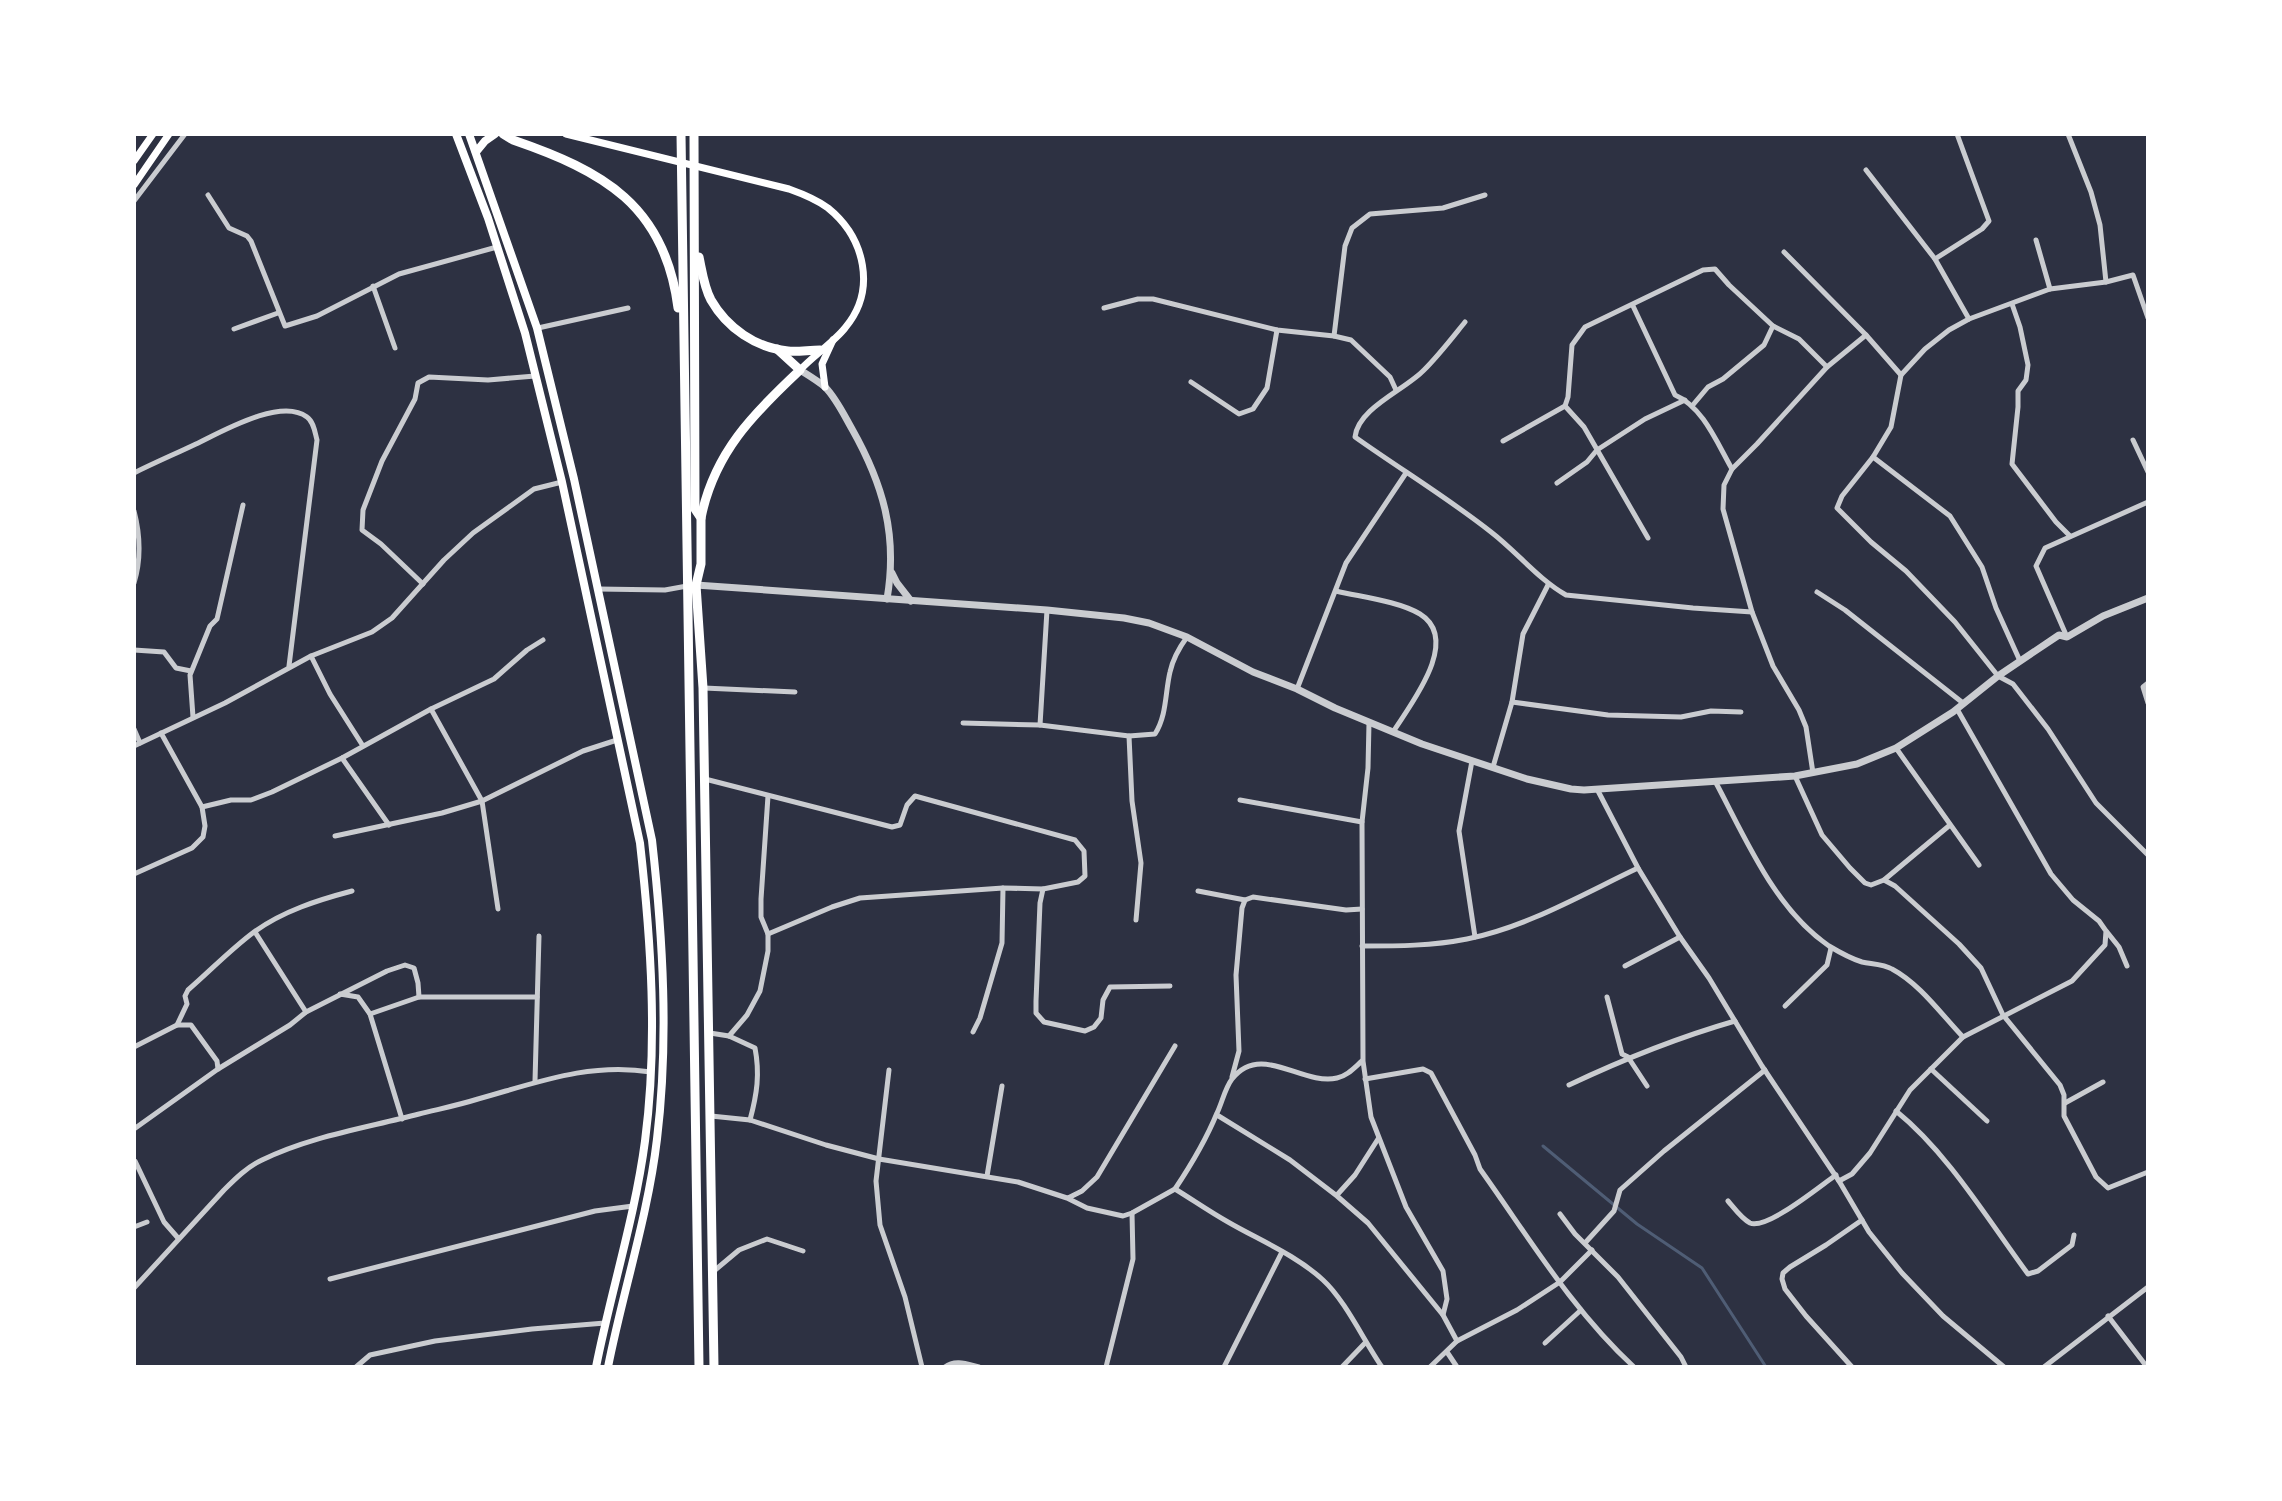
<svg xmlns="http://www.w3.org/2000/svg" width="2282" height="1501" font-family="Commissioner,sans-serif">
	<style>
		.lines { fill: none; stroke-linecap: round; stroke-linejoin: round }
		.stream { stroke: #4f5d75; stroke-width: 3 }
		.minor { stroke: #caccd0; stroke-width: 5 }
		.tertiary { stroke: #caccd0; stroke-width: 7 }
		.secondary { stroke: #fff; stroke-width: 7 }
		.primary { stroke: #fff; stroke-width: 8 }
		.trunk { stroke: #fff; stroke-width: 9 }
	</style>
	<rect width="100%" height="100%" fill="#2d3142"/>
	<g class="lines">
		<polyline class="stream" points="1543,1146 1637,1224 1702,1268 1766,1367"/>
		<g class="minor">
			<polyline points="2068,134 2091,192 2100,225 2106,282"/>
			<polyline points="1866,170 1935,259 1969,319"/>
			<polyline points="208,195 229,228 247,236 251,241 285,326 317,316 399,274 497,247"/>
			<polyline points="134,201 185,134"/>
			<polyline points="2036,240 2050,289"/>
			<polyline points="1784,252 1866,335 1901,375"/>
			<polyline points="1935,259 1982,229 1989,221 1957,134"/>
			<polyline points="373,286 395,348"/>
			<polyline points="2012,304 2020,327 2028,365 2026,380 2018,391 2018,407 2012,464 2056,522 2070,536"/>
			<path d="M1633,306L1675,395C1703,407 1717,443 1732,469L1724,485L1723,509L1752,612L1773,666L1799,710L1806,727L1813,773"/>
			<polyline points="1104,308 1138,299 1153,299 1277,330 1334,336 1351,340 1390,377 1396,390"/>
			<polyline points="2148,318 2133,275 2106,282 2050,289 1969,319 1949,330 1925,349 1901,375 1891,427 1873,457 1842,496 1837,508 1871,542 1906,571 1955,622 1998,676 2013,684 2048,729 2096,803 2148,855"/>
			<path d="M1465,322C1452,338 1439,355 1424,370C1405,390 1358,408 1355,437C1400,469 1448,498 1491,532C1517,552 1538,579 1566,595L1693,608L1752,612"/>
			<polyline points="538,328 628,308"/>
			<polyline points="234,329 278,313"/>
			<polyline points="1334,336 1345,246 1352,228 1370,214 1443,208 1485,195"/>
			<polyline points="1191,382 1239,414 1253,409 1267,388 1277,330"/>
			<polyline points="1565,406 1584,427 1648,538"/>
			<polyline points="1692,406 1708,387 1723,379 1764,345 1773,326"/>
			<polyline points="2133,440 2148,472"/>
			<polyline points="1503,441 1565,406 1568,397 1572,345 1585,327 1703,270 1715,269 1729,285 1773,326 1799,339 1827,367"/>
			<polyline points="1873,457 1950,516 1982,567 1996,608 2020,661"/>
			<polyline points="1732,469 1757,444 1827,367 1866,335"/>
			<path d="M134,473C154,463 175,454 196,444C221,432 281,397 307,417C314,422 315,433 317,440L289,666"/>
			<polyline points="1557,483 1587,462 1597,450 1645,419 1685,400"/>
			<path d="M134,511C140,534 141,560 134,583"/>
			<polyline points="423,584 381,544 362,530 363,510 382,461 415,399 418,383 429,377 488,380 535,376"/>
			<polyline points="598,589 665,590 687,586"/>
			<path d="M1336,591C1361,597 1398,601 1420,614C1462,640 1410,705 1393,732"/>
			<polyline points="1817,592 1845,610 1963,703"/>
			<polyline points="2067,637 2036,566 2045,548 2148,502"/>
			<polyline points="134,650 164,652 176,668 191,671"/>
			<polyline points="311,656 330,694 363,746"/>
			<polyline points="2148,683 2143,687 2148,703"/>
			<polyline points="704,688 795,692"/>
			<polyline points="1297,689 1346,563 1406,473"/>
			<polyline points="1512,702 1608,715 1681,717 1711,711 1741,712"/>
			<polyline points="431,709 482,801 498,909"/>
			<polyline points="193,717 190,675 210,626 217,619 243,505"/>
			<path d="M963,723L1040,725L1129,736L1155,734C1167,715 1165,693 1170,672C1173,658 1179,648 1187,637"/>
			<polyline points="1369,723 1368,768 1362,822 1363,1061 1371,1117 1406,1207 1443,1271 1447,1299 1443,1315"/>
			<polyline points="1040,725 1047,610"/>
			<polyline points="134,729 140,743"/>
			<polyline points="1129,736 1132,801 1141,863 1136,920"/>
			<polyline points="134,746 225,703 311,656 372,632 392,618 444,560 473,533 534,489 562,482"/>
			<polyline points="1896,748 1979,865"/>
			<polyline points="342,758 389,825"/>
			<polyline points="1472,761 1459,831 1475,937"/>
			<polyline points="1493,767 1512,702 1523,634 1548,585"/>
			<polyline points="1795,776 1822,835 1850,868 1865,883 1871,885 1884,880 1895,886 1959,944 1981,968 2003,1015 2060,1085 2064,1095 2064,1116 2096,1177 2108,1188 2148,1172"/>
			<polyline points="705,779 892,827 900,825 907,805 915,796 1075,840 1084,851 1085,876 1078,882 1043,889 1003,888 860,898 832,907 768,934"/>
			<path d="M1715,781C1746,839 1774,908 1829,946C1839,952 1852,959 1862,962C1872,964 1884,964 1892,969C1920,984 1941,1014 1963,1037"/>
			<polyline points="1597,789 1638,868 1680,937 1709,978 1762,1066 1839,1181 1869,1232 1902,1273 1943,1316 2004,1367"/>
			<polyline points="1240,800 1362,822"/>
			<polyline points="202,807 231,800 251,800 272,792 342,758 431,709 494,679 527,650 543,640"/>
			<polyline points="335,836 442,813 482,801 583,751 617,740"/>
			<polyline points="134,874 192,848 203,837 205,826 202,807 161,733"/>
			<polyline points="1884,880 1950,825"/>
			<polyline points="1043,889 1040,903 1036,1001 1036,1013 1044,1022 1085,1031 1094,1027 1101,1018 1103,1000 1110,987 1170,986"/>
			<polyline points="1198,891 1245,900 1253,897 1346,910 1362,909"/>
			<polyline points="255,932 306,1012"/>
			<polyline points="2107,932 2119,947 2127,966"/>
			<path d="M1362,946C1397,946 1432,946 1467,939C1527,927 1583,894 1638,868"/>
			<polyline points="1625,966 1680,937"/>
			<polyline points="340,994 358,997 370,1014 402,1119"/>
			<polyline points="1607,997 1622,1054 1628,1057 1647,1086"/>
			<polyline points="1785,1006 1827,965 1831,948"/>
			<polyline points="370,1014 419,997 537,997"/>
			<path d="M177,1025L187,1004L185,996L188,990C210,971 231,949 254,932C283,911 318,900 352,891"/>
			<polyline points="973,1032 980,1018 1002,943 1003,888"/>
			<path d="M710,1033L729,1036L755,1048C760,1074 757,1094 750,1120"/>
			<polyline points="729,1036 747,1015 760,991 768,951 768,934 761,917 761,899 768,796"/>
			<polyline points="134,1047 177,1025 191,1025 217,1061 218,1069"/>
			<polyline points="1931,1069 1987,1121"/>
			<polyline points="889,1070 876,1181 880,1225 905,1297 922,1367"/>
			<polyline points="1232,1077 1239,1051 1236,975 1242,908 1245,900"/>
			<path d="M1365,1079L1423,1069L1431,1073L1475,1155L1480,1169C1528,1236 1572,1310 1634,1367"/>
			<polyline points="535,1081 539,936"/>
			<path d="M1569,1085C1624,1059 1676,1038 1735,1021"/>
			<polyline points="2065,1103 2103,1082"/>
			<path d="M1896,1111C1948,1153 1988,1220 2028,1274L2038,1271L2072,1245L2074,1235"/>
			<polyline points="1217,1115 1290,1160 1337,1196 1368,1223 1443,1315 1457,1341"/>
			<path d="M711,1116L750,1120L826,1145L879,1159L1018,1182L1067,1198L1087,1208L1123,1216L1132,1213L1175,1189C1193,1200 1210,1212 1228,1222C1259,1240 1296,1255 1323,1280C1345,1300 1364,1341 1382,1367"/>
			<polyline points="134,1129 218,1069 290,1025 306,1012 387,971 405,965 414,968 418,983 419,997"/>
			<polyline points="135,1161 164,1222 178,1238"/>
			<polyline points="987,1176 1002,1086"/>
			<polyline points="1839,1181 1852,1174 1870,1153 1910,1090 1963,1037 2072,981 2105,945 2106,931 2099,921 2073,900 2051,874 1957,709"/>
			<path d="M1175,1189C1191,1165 1206,1140 1217,1113C1222,1103 1225,1088 1232,1079C1261,1042 1302,1086 1337,1078C1347,1076 1354,1068 1362,1061"/>
			<polyline points="1337,1195 1355,1175 1378,1139"/>
			<polyline points="1068,1198 1082,1191 1097,1177 1175,1046"/>
			<path d="M1728,1201C1734,1208 1742,1219 1750,1223C1767,1230 1820,1186 1836,1175"/>
			<polyline points="1560,1214 1575,1234 1618,1277 1681,1357 1686,1367"/>
			<polyline points="134,1227 147,1222"/>
			<polyline points="1585,1243 1614,1211 1620,1190 1664,1151 1765,1070"/>
			<polyline points="714,1271 739,1250 767,1239 803,1251"/>
			<polyline points="330,1279 595,1211 633,1206"/>
			<path d="M134,1288L224,1190C235,1179 247,1167 262,1160C311,1136 366,1128 419,1114C439,1109 459,1105 478,1099C536,1083 589,1062 651,1072"/>
			<polyline points="2108,1316 2147,1367"/>
			<polyline points="1545,1343 1581,1310"/>
			<polyline points="1447,1352 1457,1367"/>
			<polyline points="356,1367 370,1355 435,1341 532,1329 605,1323"/>
			<path d="M945,1367C955,1359 967,1364 979,1367"/>
			<polyline points="1106,1367 1133,1259 1132,1213"/>
			<polyline points="1224,1367 1282,1252"/>
			<polyline points="1342,1367 1365,1343"/>
			<polyline points="1430,1367 1457,1341 1517,1310 1560,1282 1592,1250"/>
			<polyline points="1852,1367 1806,1316 1785,1289 1782,1279 1783,1273 1790,1267 1826,1245 1862,1220"/>
			<polyline points="2044,1367 2148,1287"/>
		</g>
		<g class="tertiary">
			<path d="M800,370C808,375 818,381 825,387C836,398 844,415 852,429C883,484 898,535 887,599"/>
			<polyline points="892,573 897,583 911,601"/>
			<polyline points="696,585 1047,610 1124,618 1149,623 1187,637 1253,672 1297,689 1335,708 1422,744 1527,779 1571,789 1584,790 1795,776 1857,764 1896,748 1953,712 1998,676 2059,635 2067,637 2103,616 2148,598"/>
		</g>
		<g class="secondary">
			<path d="M566,134L789,189C803,194 816,199 828,208C865,238 877,290 845,328C834,342 813,356 800,370"/>
			<polyline points="134,161 153,134"/>
			<polyline points="134,185 169,134"/>
			<polyline points="825,387 822,364 833,340"/>
		</g>
		<g class="primary">
			<path d="M456,134L488,218L525,333L562,482L640,843C651,941 658,1042 645,1141C635,1217 611,1291 596,1367"/>
			<path d="M469,134L537,328L574,479L652,840C663,939 669,1040 657,1139C648,1216 623,1291 608,1367"/>
			<polyline points="476,152 485,141 495,134"/>
		</g>
		<g class="trunk">
			<path d="M503,134L513,140C603,171 665,205 678,308"/>
			<polyline points="681,134 699,1367"/>
			<polyline points="694,134 695,509 701,518 701,564 696,585 703,688 714,1367"/>
			<path d="M699,257C702,271 704,287 711,300C727,328 756,348 788,351C798,352 809,350 820,350"/>
			<path d="M701,518C714,453 753,414 800,370L777,349"/>
		</g>
	</g>
	<rect width="2282" height="1501" fill="none" stroke="#ffffff" stroke-width="272"/>
</svg>
